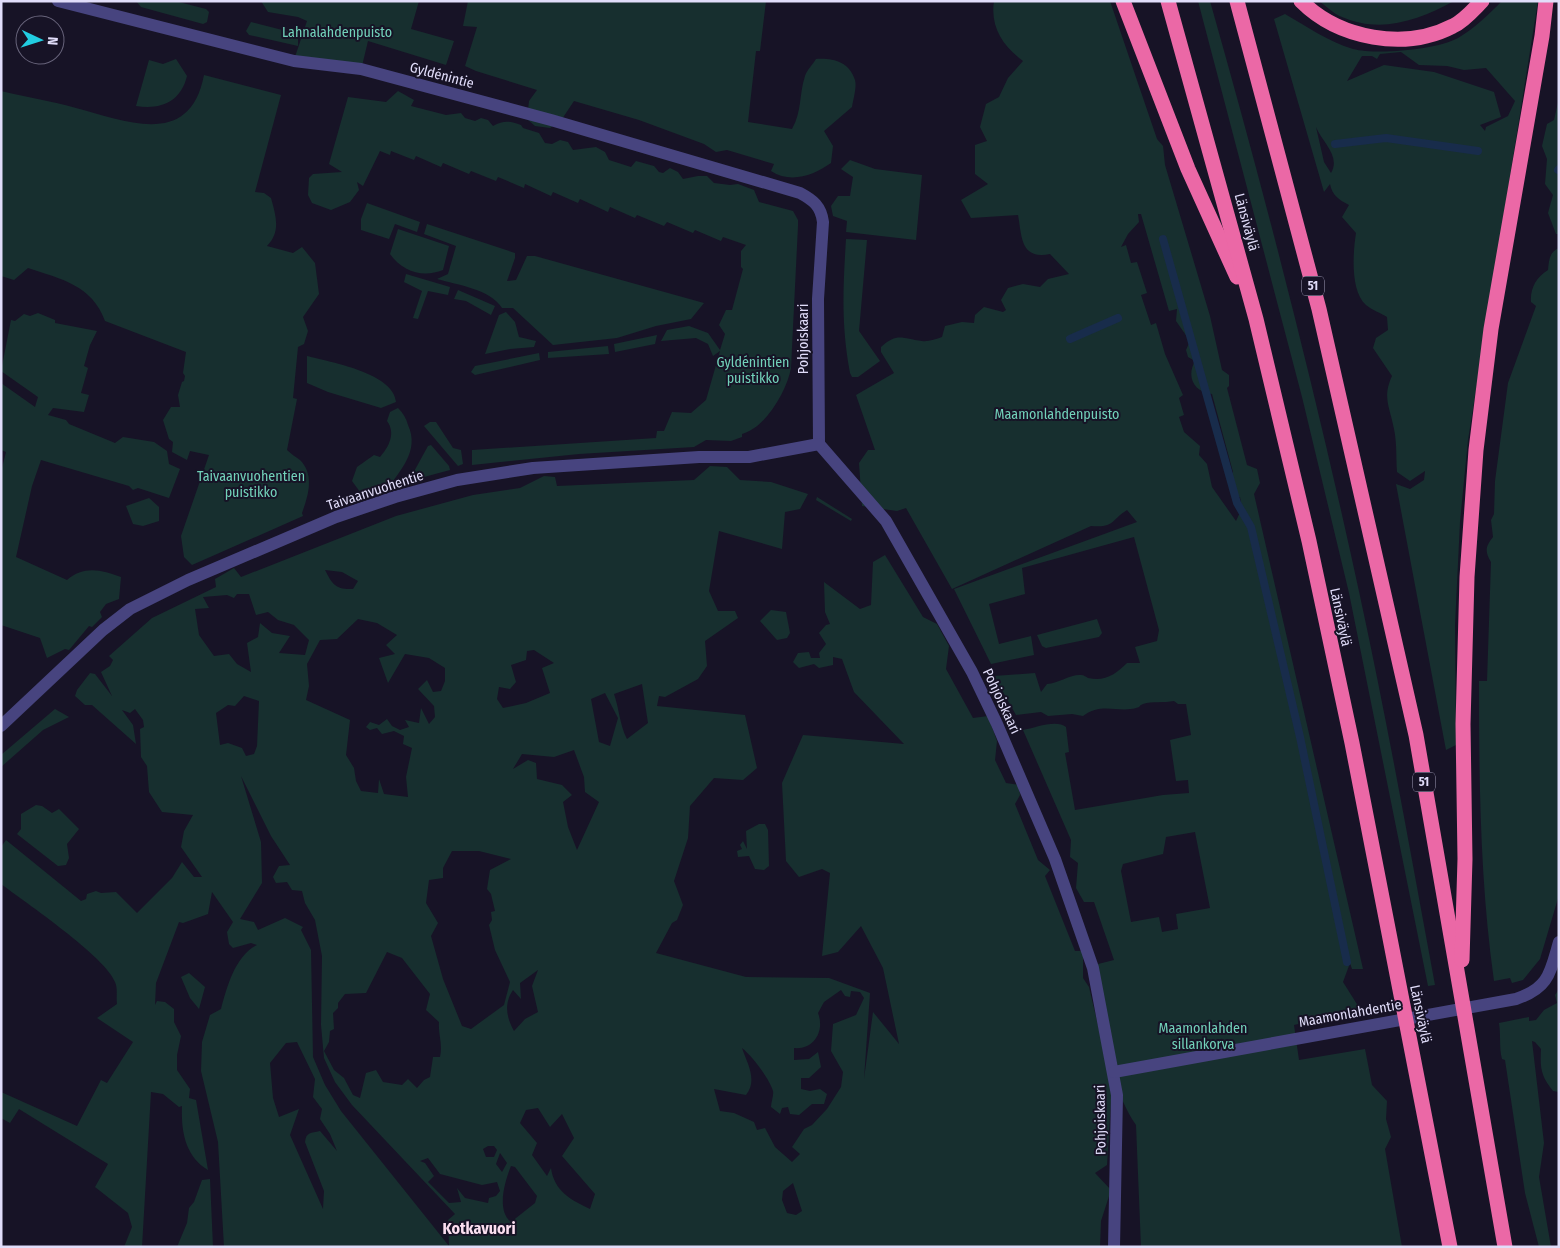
<svg xmlns="http://www.w3.org/2000/svg" width="1560" height="1248" font-family="'Fira Sans Condensed',sans-serif">
	<style>
		.green { fill: #172f2f; fill-rule: evenodd }
		.lines { fill: none; stroke-linecap: round; stroke-linejoin: round }
		.stream { stroke: #182c4b; stroke-width: 8 }
		.minor { stroke: #47447f; stroke-width: 12 }
		.motorway { stroke: #eb68a6; stroke-width: 15 }
		.labels { text-anchor: middle; stroke-width: 4; stroke-linejoin: round; paint-order: stroke }
		.shield { fill: #171326; stroke: #a4a0ba; stroke-width: 1 }
		.shield-label { font-size: 12px; font-weight: bold; fill: #e1ddfa }
		.park-label { font-size: 14px; fill: #72d2ba; stroke: #171326 }
		.street-label { font-size: 14px; fill: #e1ddfa; stroke: #171326 }
		.quarter-label { font-size: 16px; font-weight: bold; fill: #fbdff0; stroke: #171326 }
	</style>
	<rect width="100%" height="100%" fill="#171326"/>
	<g class="green">
		<polygon points="136,1 175,1 206,9 209,12 207,22 203,24 141,7"/>
		<polygon points="261,1 419,1 411,29 454,41 446,65 368,41 362,66 295,57 307,21 298,17 268,12"/>
		<path d="M468,1H766L760,51H756L748,122L792,129C802,112 799,94 805,76C807,70 813,64 816,59C832,58 849,61 855,80C857,87 853,100 852,107L824,131L833,146L831,163C814,175 791,184 771,171L774,164L727,150L716,152L704,144L639,120L574,101L562,119L550,128L535,126L527,119L529,101L537,90L476,71L465,66L477,27L463,26Z"/>
		<path d="M994,1H1110L1157,139L1163,146L1165,165L1210,316L1222,370L1229,375V386L1227,388L1247,465L1257,469L1260,483L1254,494L1363,969H1352L1350,963L1343,982L1360,1009L1294,1025L1299,1060L1365,1049L1372,1085L1387,1101L1386,1119L1391,1137L1385,1149L1402,1247H1141L1136,1125C1106,1081 1103,1017 1094,965L1114,960L1094,902H1084L1076,888L1078,863L1070,857L1071,840L1023,730C1035,728 1056,719 1066,727L1069,752L1065,753L1075,810L1163,795L1189,793L1188,780L1176,781L1170,740L1191,735L1186,704H1178L1174,701C1164,703 1152,701 1143,704C1138,706 1141,707 1136,708C1118,713 1101,702 1083,716L1072,714L1048,716L1041,712L1016,715L994,676L1035,673L1041,692L1047,684C1059,683 1071,674 1081,675C1084,675 1086,677 1088,678C1105,682 1116,674 1127,663H1140L1135,647L1157,641L1159,630L1134,537L1022,568L1025,594L989,604L999,644L1031,636L1034,655L991,664L954,589L1137,522L1127,510C1111,520 1115,528 1091,526L952,589L906,508L897,511L862,506L859,463L868,450H875L856,395L894,373L881,352V347C898,332 902,339 922,341C928,342 936,339 942,337L945,326L962,322L974,323L975,315L984,307L1003,312L1006,310L1001,300L1008,288L1023,284L1040,287L1048,279L1069,274L1050,254C1020,260 1022,236 1018,215L971,218L961,200L988,184L975,174V145L987,141L980,127L986,104L999,97L1008,78L1023,61C1003,46 990,27 994,1ZM1138,214H1141L1169,311L1177,309L1176,321L1190,341L1186,350L1188,357L1195,361C1186,377 1194,392 1212,394L1233,472L1227,480L1232,496L1240,497L1242,508L1236,521L1212,487L1207,464L1199,455L1200,446L1184,432L1179,417L1184,415L1179,398L1183,395L1165,354L1156,323L1151,325L1141,295L1147,293L1137,262L1131,263L1126,245L1121,247L1128,234L1139,222ZM1195,832L1210,908L1176,914L1178,929L1162,932L1159,917L1131,922L1121,871L1123,864L1163,854L1166,837Z"/>
		<path d="M1198,1H1210C1266,198 1317,397 1360,596C1388,725 1411,855 1435,985L1428,986L1349,593L1302,397Z"/>
		<path d="M1319,1H1454C1419,20 1381,34 1342,17C1334,14 1326,6 1319,1Z"/>
		<path d="M1502,1H1538L1468,440L1460,522L1455,625L1456,745L1446,750L1396,484L1410,489L1424,480L1425,471L1410,481L1397,472C1396,458 1397,443 1394,429C1390,407 1382,398 1392,376L1373,348L1376,338L1388,330L1387,317C1381,313 1372,310 1366,305C1350,291 1353,252 1356,233L1342,217L1349,205C1339,200 1332,195 1330,184L1324,192L1274,19L1285,14C1306,26 1329,42 1353,49C1377,55 1436,50 1458,38C1474,29 1489,14 1502,1ZM1401,52L1419,65L1447,66L1464,70L1486,68L1515,101L1508,116L1486,127L1485,131L1480,125L1501,117L1494,92L1434,72L1384,65L1347,81L1362,56H1372L1377,59L1380,54ZM1316,127C1322,142 1341,156 1331,173L1324,162Z"/>
		<polygon points="251,22 298,34 298,46 249,35 246,31"/>
		<path d="M176,59L187,76C181,101 162,110 136,106L149,60L163,64Z"/>
		<path d="M204,75L281,95L255,192L264,193L271,198C276,216 281,232 267,246L293,253L302,247L315,263L319,294L303,317L308,331L304,344L298,347L293,398L297,399L287,450C291,454 296,457 300,460C315,475 308,496 302,513L303,516L192,565L184,557L181,536L209,455L190,451L187,460L172,452L173,442L169,439L163,420L171,407H180L178,395L182,382L184,381L185,376L183,373L186,352L105,321C92,285 61,279 28,268L14,280L1,276V91C26,97 52,101 76,108C126,121 190,149 204,75Z"/>
		<path d="M398,91L414,100L411,106L446,115L461,113L465,118L475,121L481,118L488,120L493,126C504,120 510,121 521,125L523,128L539,133L545,143L552,144L560,140L568,142L573,150L596,147L605,152L609,160L631,167L636,161L654,166L659,172L663,173L670,168L678,172L683,179L698,176H707L714,183L730,185L738,184L754,190L759,202L793,211L798,220V226L791,368C787,390 766,428 742,434V437L731,441L706,440L694,447L579,454L472,465V450L656,438L657,431H664L672,412L691,413L706,400L720,351L713,356L708,344L696,338L661,341L667,330L689,326L708,333L720,350L725,334L719,325L726,310H732L743,269L741,267V251L746,245L723,237L721,241L695,230L693,233L667,222L664,226L637,215L635,218L610,207L608,212L580,199L578,203L553,192L551,196L525,184L524,188L498,177L496,181L471,171L469,174L443,163L441,167L416,156L414,160L391,151L390,155L380,151L363,186L357,182L359,190L350,202L331,210L312,203L308,195L309,178L313,174L342,172L329,164L348,97L386,102Z"/>
		<polygon points="1559,98 1559,234 1556,234 1548,213 1553,195 1545,184 1547,159 1542,146 1547,124 1554,120"/>
		<polygon points="850,160 875,169 922,175 916,240 846,232 847,221 833,216 831,206 838,196 850,196 853,177 841,169"/>
		<polygon points="367,203 420,222 417,232 395,224 389,239 361,230 361,219"/>
		<path d="M427,224L515,253V258L507,281L516,280L527,256H535L704,303L691,319L656,326L617,338L553,345L513,308H502C490,289 458,285 437,279L448,274L456,246L424,234Z"/>
		<path d="M398,229L449,246L443,270C423,278 403,272 390,254Z"/>
		<path d="M846,239L867,240L859,331L880,361L858,377H852L850,373C841,325 843,288 846,239Z"/>
		<path d="M1559,248V895L1540,959L1523,980L1512,983L1510,978L1494,981C1480,881 1479,782 1479,681H1487L1491,562C1485,552 1485,547 1493,537L1491,520L1494,514L1495,481L1508,383L1536,306L1531,302C1530,289 1536,277 1548,270C1549,261 1549,252 1559,248Z"/>
		<polygon points="406,274 450,287 448,295 428,291 418,319 413,318 422,291 404,282"/>
		<polygon points="458,290 495,306 491,315 466,301 454,299"/>
		<polygon points="506,312 515,322 519,337 536,341 534,347 510,349 485,354 499,315"/>
		<path d="M38,313L55,320V323L97,331L90,345L84,366L88,368L81,393L89,395L84,412L53,408L48,415L66,420L69,424L115,443L123,437L154,442L167,451L169,464L180,469L169,498L138,488L133,490L129,486L41,460L32,486L16,557L67,580C84,565 102,570 121,577L119,599L106,604L100,612L102,617L92,627L89,626L69,650L65,649L47,658L40,638L1,625V472L6,452L1,450V383L35,407L38,397L1,371L11,320L15,321L24,314L30,316Z"/>
		<polygon points="657,335 655,344 615,352 614,344"/>
		<polygon points="608,346 609,354 548,358 548,352"/>
		<polygon points="539,353 540,360 475,375 471,372 475,366"/>
		<path d="M307,356C330,362 394,373 396,402L381,408L328,392L307,383Z"/>
		<path d="M398,408C403,413 406,418 408,425C420,451 400,470 387,490L363,496L352,481L357,467L374,455L380,457C389,447 396,433 387,421L390,412Z"/>
		<polygon points="430,422 436,422 453,448 461,450 463,464 458,466 424,426"/>
		<polygon points="431,445 449,466 450,470 413,480 411,477 428,446"/>
		<path d="M710,466L727,467L740,480L771,482L808,494L800,509L785,512L782,549L719,531L709,591L718,611H735L738,618L705,641L707,666L698,679L665,697L659,696L657,706L745,715L757,768L743,780L714,778L690,806L688,838L674,881L683,905L677,920L672,923L656,953L746,977L829,978L870,993L864,1079L873,1012L899,1044L883,968L861,926L838,952L822,956L830,873L822,869L799,877L786,861L782,783L803,735L904,744L854,692L842,659L833,657V665L819,668L814,664L799,668L793,662L798,653L809,652L811,658H820L819,653L826,644L819,633L826,625L830,624L825,612L824,582L860,609L871,605L873,562L885,555L923,617L937,624L949,646L946,669L973,718L988,716L997,741L995,760L1006,783L1019,785L1020,795L1015,804L1038,860L1050,870L1045,876L1075,951H1083V978L1089,987L1112,1085L1107,1165L1095,1173L1111,1190L1101,1221L1100,1247H224L218,1142L201,1071L202,1042L210,1015L221,1009C227,987 235,956 257,945L251,943L233,948L229,944L227,932L233,922L212,892L208,914L183,923L179,922L156,983L155,1005L157,1001L165,1002L174,1009V1022L181,1036L177,1055V1070L190,1089L189,1098L196,1100L208,1170C185,1156 181,1131 182,1106L179,1107L163,1094L151,1092L142,1247H124L132,1227L128,1213L95,1187L108,1164L19,1109L10,1123L1,1118V1092L77,1126L101,1080L107,1083L133,1042L97,1018L117,1004C116,997 118,988 115,982C107,958 25,902 1,884V847L6,840L81,901L86,899L87,894L96,891L101,893L116,892L137,913L172,878L182,862L194,877H202L181,847L184,831L193,815L162,812L149,792L147,766L141,757L140,729L144,727L143,720L135,709L130,713L122,710L133,725L136,744L92,705H85L75,696L77,690L90,673L95,674L112,696L101,672L110,666L113,660L109,656L152,618L216,587L215,579L234,568L241,577L396,516L473,495L520,488L544,476L555,477L557,486L694,480ZM325,570L342,572L358,581L353,589C336,590 332,584 325,570ZM237,594H249L256,615L268,612L278,620L294,625L309,640L305,655L279,653L290,636L272,633L260,623L258,637L247,643L251,672L237,664L229,654L214,656L199,635L195,609L209,608L203,597L227,595L234,598ZM358,619L377,623L397,635L386,645L395,654L379,658L388,683L405,654L429,658L445,668V681L441,691L433,692L427,680L418,689L434,706L435,717L429,724L421,708L419,723L405,720L409,727L400,730L392,726L387,719L379,725L370,722L366,727L370,730L377,728L382,734L394,731L404,736L403,744L412,748L406,777L408,797L384,794L379,779L378,793L361,791L356,781L354,768L346,755L350,720L306,700L309,686L307,664L320,640L337,639ZM534,650L554,663L542,668L550,693L526,703L503,708L497,699L499,687L510,689L516,682L511,665L526,660L527,651ZM642,684L648,723L627,739C620,726 619,708 614,694ZM605,693L618,718L610,746L599,742L591,699ZM244,696L259,701L257,746L254,754L246,756L242,748L228,743L220,745L216,713L228,705L235,706ZM574,750L584,777L585,792L599,802L577,850L568,827L563,802L572,795L562,785L537,779L536,763L528,760L513,769L522,754L554,757ZM241,776L271,836L290,865L279,866L273,877L276,883L287,882L292,890L302,891L305,903L315,920L322,956L321,1025L324,1058L335,1082L352,1105L455,1214L448,1220L449,1246L341,1111L325,1085L313,1057L311,950L301,930L303,927L285,918L258,930L254,922L240,919L262,883L261,842ZM452,851H479L511,859L490,870L487,889L491,894L495,911L491,912L492,920L489,925L495,950L510,982L504,1005L471,1029L462,1026L443,979L431,936L438,923L426,903L429,880L443,878V868ZM387,952L402,958L430,994L426,1010L439,1022C438,1035 443,1044 440,1057H433L430,1077L424,1080L417,1088L408,1079L402,1085L383,1082L376,1070L366,1073L360,1098L353,1095L344,1078L334,1070L324,1051L329,1042L330,1031L334,1029L333,1013L338,1008V1003L345,994L366,993ZM538,970L532,986L538,1012L525,1019L514,1031C506,1017 504,1003 513,990L521,999L520,983ZM841,990L845,996L850,997L851,991L860,992L864,998L856,1015L833,1024L831,1051L843,1072L841,1087L827,1109L812,1125L804,1129L792,1147L800,1154L792,1162L775,1147L765,1128L757,1130L754,1122L734,1113L720,1111L714,1089L746,1095C758,1080 747,1063 742,1048C752,1056 769,1078 773,1091C774,1095 771,1102 771,1107L780,1114L782,1108L788,1107L790,1114L799,1115L812,1104H824L827,1094L820,1089L810,1091L801,1089V1078H809L821,1067L818,1052L809,1059L794,1060V1048C814,1050 825,1031 818,1013L824,1002ZM297,1042L315,1079L313,1097L322,1109L320,1119L330,1134L337,1151L320,1131C311,1133 306,1132 305,1142L324,1191L323,1209L290,1135L299,1109L279,1117L273,1098L270,1063L286,1043ZM538,1108L550,1127L562,1114L574,1138L562,1156L595,1194L590,1209C571,1200 554,1191 551,1168L547,1176L532,1155L537,1143L520,1123L526,1110ZM488,1146H494L497,1150L494,1157H486L483,1149ZM500,1153L507,1163L502,1172L496,1164ZM428,1158L440,1174L482,1185L497,1182L500,1191L496,1196L489,1198L488,1203L465,1198L457,1188L461,1202L449,1203L428,1182L434,1176L425,1163L420,1161ZM511,1166L515,1167L537,1196L535,1203L511,1222C496,1210 505,1181 511,1166ZM793,1183L802,1211L796,1215L787,1213L782,1200L783,1191Z"/>
		<polygon points="817,497 852,519 851,521 816,500"/>
		<polygon points="149,498 159,507 159,521 143,526 133,524 126,506"/>
		<polygon points="771,610 786,612 790,633 787,638 777,640 760,621"/>
		<polygon points="1097,619 1102,633 1099,637 1046,648 1042,646 1037,635"/>
		<polygon points="55,709 69,717 43,730 1,767 1,755"/>
		<polygon points="36,805 42,806 52,813 59,809 79,829 67,844 69,858 66,865 58,866 17,834 21,829 21,814"/>
		<polygon points="759,824 765,824 768,830 769,866 764,870 755,869 749,856 738,857 737,851 742,849 740,845 743,841 747,849 746,831"/>
		<polygon points="189,973 205,987 199,1009 190,998 181,977"/>
		<path d="M1559,989V1092L1553,1091C1541,1076 1540,1069 1541,1049L1535,1042L1532,1041L1544,1143L1539,1177L1551,1247H1539L1525,1193L1505,1060L1502,1059C1499,1048 1501,1036 1499,1023L1529,1017V1021L1536,1020L1544,1010L1557,1003L1555,995Z"/>
		<polygon points="210,1179 213,1247 177,1247 187,1223 189,1208 194,1202 202,1180"/>
	</g>
	<g class="lines">
		<g class="stream">
			<polyline points="1335,144 1386,138 1478,151"/>
			<polyline points="1558,170 1559,169"/>
			<polyline points="1163,239 1237,503 1251,527 1300,737 1347,962"/>
			<polyline points="1070,339 1118,318"/>
		</g>
		<g class="minor">
			<path d="M58,1L294,61L361,69L551,120L800,193C813,200 821,206 823,222L818,299L819,444L886,521L972,672L997,724L1055,859L1093,968L1117,1095L1114,1247"/>
			<polyline points="1,726 103,630 130,609 188,580 336,517 395,497 457,480 533,468 699,457 749,457 819,444"/>
			<path d="M1114,1072L1516,999C1549,988 1550,973 1559,942"/>
		</g>
		<g class="motorway">
			<polyline points="1123,1 1188,169 1237,277"/>
			<polyline points="1168,1 1256,319 1309,541 1352,743 1450,1247"/>
			<polyline points="1237,1 1319,309 1416,735 1505,1247"/>
			<path d="M1301,1C1339,39 1405,51 1453,26C1464,21 1474,9 1482,1"/>
			<polyline points="1462,960 1465,859 1463,724 1467,577 1476,450 1491,329 1542,36 1546,1"/>
		</g>
	</g>
	<g class="labels">
		<g class="shield">
			<rect x="1302" y="276.5" width="22" height="19" rx="4"/>
			<rect x="1413" y="772.5" width="22" height="19" rx="4"/>
		</g>
		<g class="shield-label">
			<text x="1313" y="290">51</text>
			<text x="1424" y="786">51</text>
		</g>
		<g class="park-label">
			<text x="337" y="37">Lahnalahdenpuisto</text>
			<text x="753" y="367">Gyldénintien<tspan x="753" dy="16">puistikko</tspan></text>
			<text x="1057" y="419">Maamonlahdenpuisto</text>
			<text x="251" y="481">Taivaanvuohentien<tspan x="251" dy="16">puistikko</tspan></text>
			<text x="1203" y="1033">Maamonlahden<tspan x="1203" dy="16">sillankorva</tspan></text>
		</g>
		<g class="street-label">
			<text transform="translate(442 75) rotate(15)" y="5">Gyldénintie</text>
			<text transform="translate(1247 222) rotate(75)" y="5">Länsiväylä</text>
			<text transform="translate(803 339) rotate(-90)" y="5">Pohjoiskaari</text>
			<text transform="translate(375 490) rotate(-18)" y="5">Taivaanvuohentie</text>
			<text transform="translate(1341 617) rotate(78)" y="5">Länsiväylä</text>
			<text transform="translate(1002 701) rotate(65)" y="5">Pohjoiskaari</text>
			<text transform="translate(1350 1013) rotate(-10)" y="5">Maamonlahdentie</text>
			<text transform="translate(1421 1014) rotate(78)" y="5">Länsiväylä</text>
			<text transform="translate(1100 1120) rotate(-91)" y="5">Pohjoiskaari</text>
		</g>
		<g class="quarter-label">
			<text x="479" y="1234">Kotkavuori</text>
		</g>
	</g>
	<rect width="1560" height="1248" fill="none" stroke="#e1ddfa" stroke-width="5"/>
	<g transform="translate(40 40) rotate(94)"><circle r="24" fill="#171326" stroke="#68647b"/>
	<path d="M0-4L9 19L0 12L-9 19Z" fill="#22cde1"/>
	<text y="-8" font-size="14" font-weight="bold" text-anchor="middle" fill="#e1ddfa">N</text>
	</g>
</svg>
